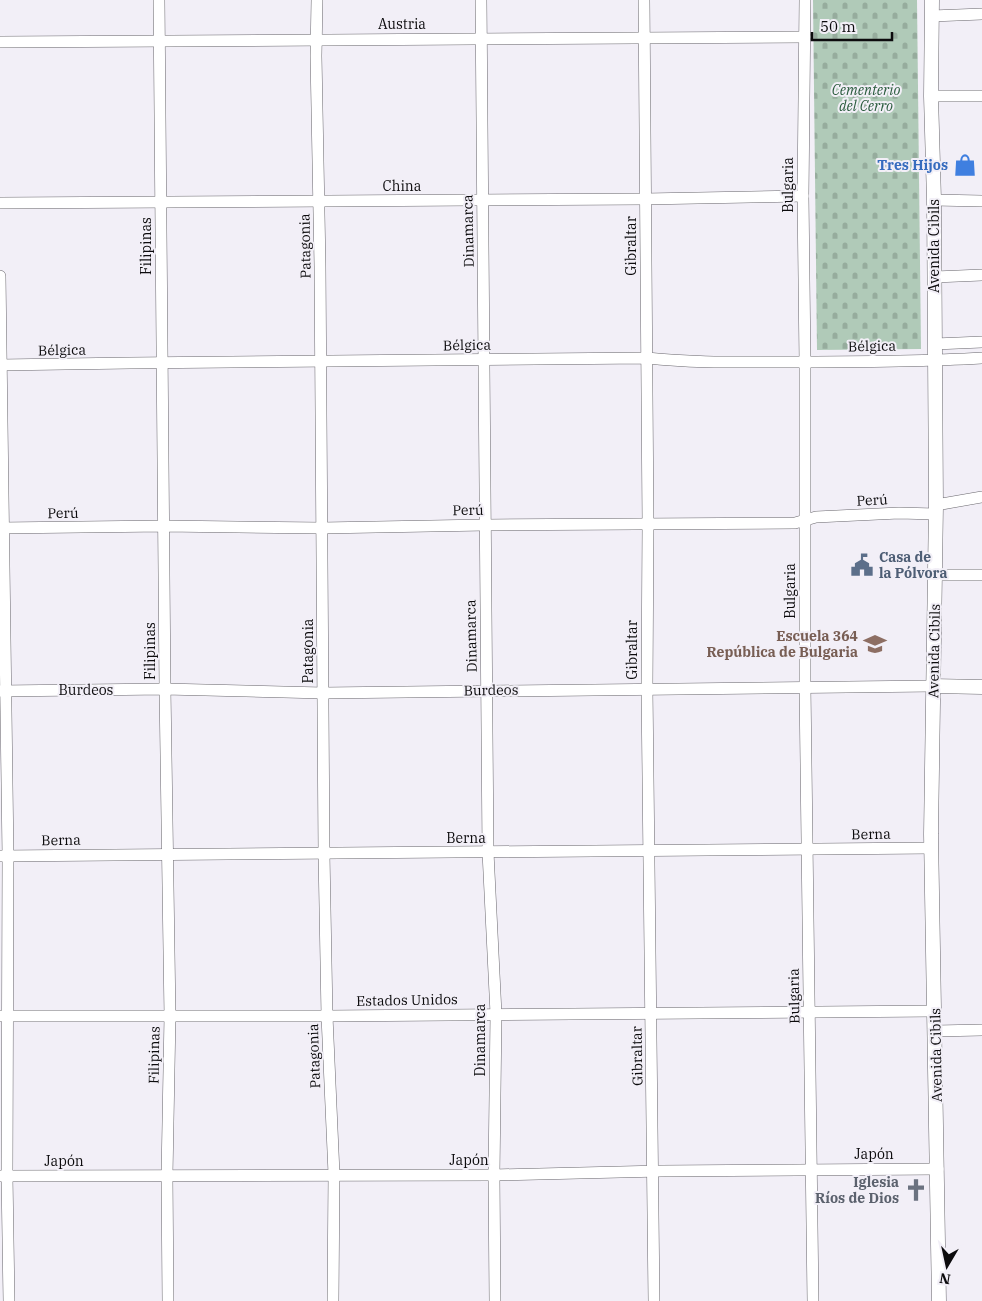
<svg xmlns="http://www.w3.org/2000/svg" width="982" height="1301" font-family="'IBM Plex Serif',serif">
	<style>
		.cemetery { fill: url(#cemetery-stones) }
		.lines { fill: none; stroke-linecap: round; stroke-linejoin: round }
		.minor-casing { stroke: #69676d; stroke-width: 12 }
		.tertiary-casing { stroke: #69676d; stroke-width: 15 }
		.minor { stroke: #fff; stroke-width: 11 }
		.tertiary { stroke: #fff; stroke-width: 14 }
		.labels { text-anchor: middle; stroke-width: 4; stroke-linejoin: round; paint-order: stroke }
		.street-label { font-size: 14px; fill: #0c0b0d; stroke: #f2eff7 }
		.park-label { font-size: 14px; font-style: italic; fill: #2b5c3e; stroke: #f2eff7 }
		.shop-label { font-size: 14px; font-weight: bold; fill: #366cbe; stroke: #f2eff7; text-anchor: end }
		.service-label { font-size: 14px; font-weight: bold; fill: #4e5e75; stroke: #f2eff7; text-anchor: start }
		.education-label { font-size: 14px; font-weight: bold; fill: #785e54; stroke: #f2eff7; text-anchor: end }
		.worship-label { font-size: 14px; font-weight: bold; fill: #5b616d; stroke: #f2eff7; text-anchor: end }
	</style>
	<defs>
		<pattern id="cemetery-stones" width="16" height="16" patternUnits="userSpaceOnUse" patternTransform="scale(1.25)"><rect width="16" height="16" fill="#b0cab8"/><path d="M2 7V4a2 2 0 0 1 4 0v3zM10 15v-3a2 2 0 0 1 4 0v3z" fill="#96ac9d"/></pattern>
	</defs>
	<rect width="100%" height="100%" fill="#f2eff7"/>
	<polygon class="cemetery" points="813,0 917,0 921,349 817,350"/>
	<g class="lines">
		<defs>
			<g id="minor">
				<polyline points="159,0 165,689 170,1016 167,1175 168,1301"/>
				<polyline points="317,0 316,56 320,266 324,854 327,1016 334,1174 333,1301"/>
				<polyline points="481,0 488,852 496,1014 494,1175 495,1301"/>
				<polyline points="644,0 648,524 647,689 654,1301"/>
				<polyline points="805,0 803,196 805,362 805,687 813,1301"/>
				<polyline points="932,16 982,14"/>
				<polyline points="0,42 805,37"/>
				<polyline points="931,96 982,96"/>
				<polyline points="934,200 982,201"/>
				<polyline points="0,203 645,199 803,196"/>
				<polyline points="0,276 8,856 7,1176 9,1301"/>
				<polyline points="935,277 982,275"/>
				<polyline points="935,344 982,342"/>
				<path d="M0,365L130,363L647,358C692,363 738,362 784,362C850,362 916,362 982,358"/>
				<polyline points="936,505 982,497"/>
				<polyline points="0,528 164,526 322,528 485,525 795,523 816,517 899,513 935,514"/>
				<polyline points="935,575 982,575"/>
				<polyline points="0,691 165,689 323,693 933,686"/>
				<polyline points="0,856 932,848"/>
				<polyline points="0,1016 327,1016 935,1011"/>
				<polyline points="936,1031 982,1030"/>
				<polyline points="0,1176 494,1175 661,1171 938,1169"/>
			</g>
			<g id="tertiary">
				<polyline points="932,0 931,96 934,200 936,505 931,834 939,1301"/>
				<polyline points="933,686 982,687"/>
			</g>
		</defs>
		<use href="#minor" class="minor-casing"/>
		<use href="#tertiary" class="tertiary-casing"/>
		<use href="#minor" class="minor"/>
		<use href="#tertiary" class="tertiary"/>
	</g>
	<defs>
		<symbol id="shop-bare" viewBox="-9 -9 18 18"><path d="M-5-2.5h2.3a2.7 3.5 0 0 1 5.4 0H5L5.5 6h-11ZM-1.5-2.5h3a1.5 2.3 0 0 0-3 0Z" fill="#3f7fe0" stroke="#f2eff7" stroke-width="2.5" paint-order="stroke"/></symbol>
		<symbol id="civic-bare" viewBox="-9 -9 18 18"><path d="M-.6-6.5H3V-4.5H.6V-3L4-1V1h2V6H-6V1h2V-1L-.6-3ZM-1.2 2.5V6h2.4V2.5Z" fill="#5c6f8a" stroke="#f2eff7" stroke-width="2.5" paint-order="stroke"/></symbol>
		<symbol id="school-bare" viewBox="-9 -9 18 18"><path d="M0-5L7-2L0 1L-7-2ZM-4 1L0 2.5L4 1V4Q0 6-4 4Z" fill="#8d6e63" stroke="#f2eff7" stroke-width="2.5" paint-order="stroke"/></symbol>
		<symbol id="church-bare" viewBox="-9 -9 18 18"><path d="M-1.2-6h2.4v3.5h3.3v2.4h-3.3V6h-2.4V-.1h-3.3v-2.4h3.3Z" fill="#6b7280" stroke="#f2eff7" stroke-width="2.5" paint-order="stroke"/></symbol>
	</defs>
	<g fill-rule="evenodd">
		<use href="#shop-bare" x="949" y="149" width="32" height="32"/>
		<use href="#civic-bare" x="846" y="549" width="32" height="32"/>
		<use href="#school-bare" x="859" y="628" width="32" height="32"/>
		<use href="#church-bare" x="900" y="1174" width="32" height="32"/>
	</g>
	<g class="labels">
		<g class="street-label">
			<text x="402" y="29">Austria</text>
			<text transform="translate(788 185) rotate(-90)" y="5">Bulgaria</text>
			<text x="402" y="191">China</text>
			<text transform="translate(468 231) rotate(-91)" y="5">Dinamarca</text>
			<text transform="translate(146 246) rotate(-90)" y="5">Filipinas</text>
			<text transform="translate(305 246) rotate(-91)" y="5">Patagonia</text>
			<text transform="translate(631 246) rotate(-90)" y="5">Gibraltar</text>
			<text transform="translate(934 246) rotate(-90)" y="5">Avenida Cibils</text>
			<text transform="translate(467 345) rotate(-1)" y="5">Bélgica</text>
			<text transform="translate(872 346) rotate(-1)" y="5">Bélgica</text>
			<text transform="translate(62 350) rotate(-1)" y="5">Bélgica</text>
			<text transform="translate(872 500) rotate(-3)" y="5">Perú</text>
			<text transform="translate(468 510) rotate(-1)" y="5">Perú</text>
			<text transform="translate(63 513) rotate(-1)" y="5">Perú</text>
			<text transform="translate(790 591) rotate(-90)" y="5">Bulgaria</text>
			<text transform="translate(471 636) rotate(-91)" y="5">Dinamarca</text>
			<text transform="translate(632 650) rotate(-90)" y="5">Gibraltar</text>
			<text transform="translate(150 651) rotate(-90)" y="5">Filipinas</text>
			<text transform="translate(308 651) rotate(-90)" y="5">Patagonia</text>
			<text transform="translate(934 651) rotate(-89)" y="5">Avenida Cibils</text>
			<text x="86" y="695">Burdeos</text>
			<text transform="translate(491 690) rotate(-1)" y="5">Burdeos</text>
			<text transform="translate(871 834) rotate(-1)" y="5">Berna</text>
			<text x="466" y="843">Berna</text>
			<text transform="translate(61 840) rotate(-1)" y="5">Berna</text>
			<text transform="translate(794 996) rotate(-91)" y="5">Bulgaria</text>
			<text transform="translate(407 1000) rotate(-1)" y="5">Estados Unidos</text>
			<text transform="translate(480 1040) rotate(-90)" y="5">Dinamarca</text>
			<text transform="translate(154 1055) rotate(-89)" y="5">Filipinas</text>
			<text transform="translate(936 1055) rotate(-91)" y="5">Avenida Cibils</text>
			<text transform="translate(314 1056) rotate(-92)" y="5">Patagonia</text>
			<text transform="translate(637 1056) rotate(-91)" y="5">Gibraltar</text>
			<text x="874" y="1159">Japón</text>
			<text x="469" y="1165">Japón</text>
			<text x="64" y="1166">Japón</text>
		</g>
		<g class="park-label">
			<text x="866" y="95">Cementerio<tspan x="866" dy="16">del Cerro</tspan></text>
		</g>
		<g class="shop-label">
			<text x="948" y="170">Tres Hijos</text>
		</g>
		<g class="service-label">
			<text x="879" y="562">Casa de<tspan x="879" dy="16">la Pólvora</tspan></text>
		</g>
		<g class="education-label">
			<text x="858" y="641">Escuela 364<tspan x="858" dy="16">República de Bulgaria</tspan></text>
		</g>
		<g class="worship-label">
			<text x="899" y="1187">Iglesia<tspan x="899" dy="16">Ríos de Dios</tspan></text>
		</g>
	</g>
	<g transform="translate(947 1266) rotate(189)" stroke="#f2eff7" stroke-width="4" paint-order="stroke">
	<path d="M0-4L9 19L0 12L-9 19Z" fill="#0c0b0d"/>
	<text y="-8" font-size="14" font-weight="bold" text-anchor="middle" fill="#0c0b0d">N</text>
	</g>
	<path d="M812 32v8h80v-8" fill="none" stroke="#0c0b0d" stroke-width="2.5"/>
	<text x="820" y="32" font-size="15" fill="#0c0b0d" stroke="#f2eff7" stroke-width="4" paint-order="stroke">50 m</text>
</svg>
